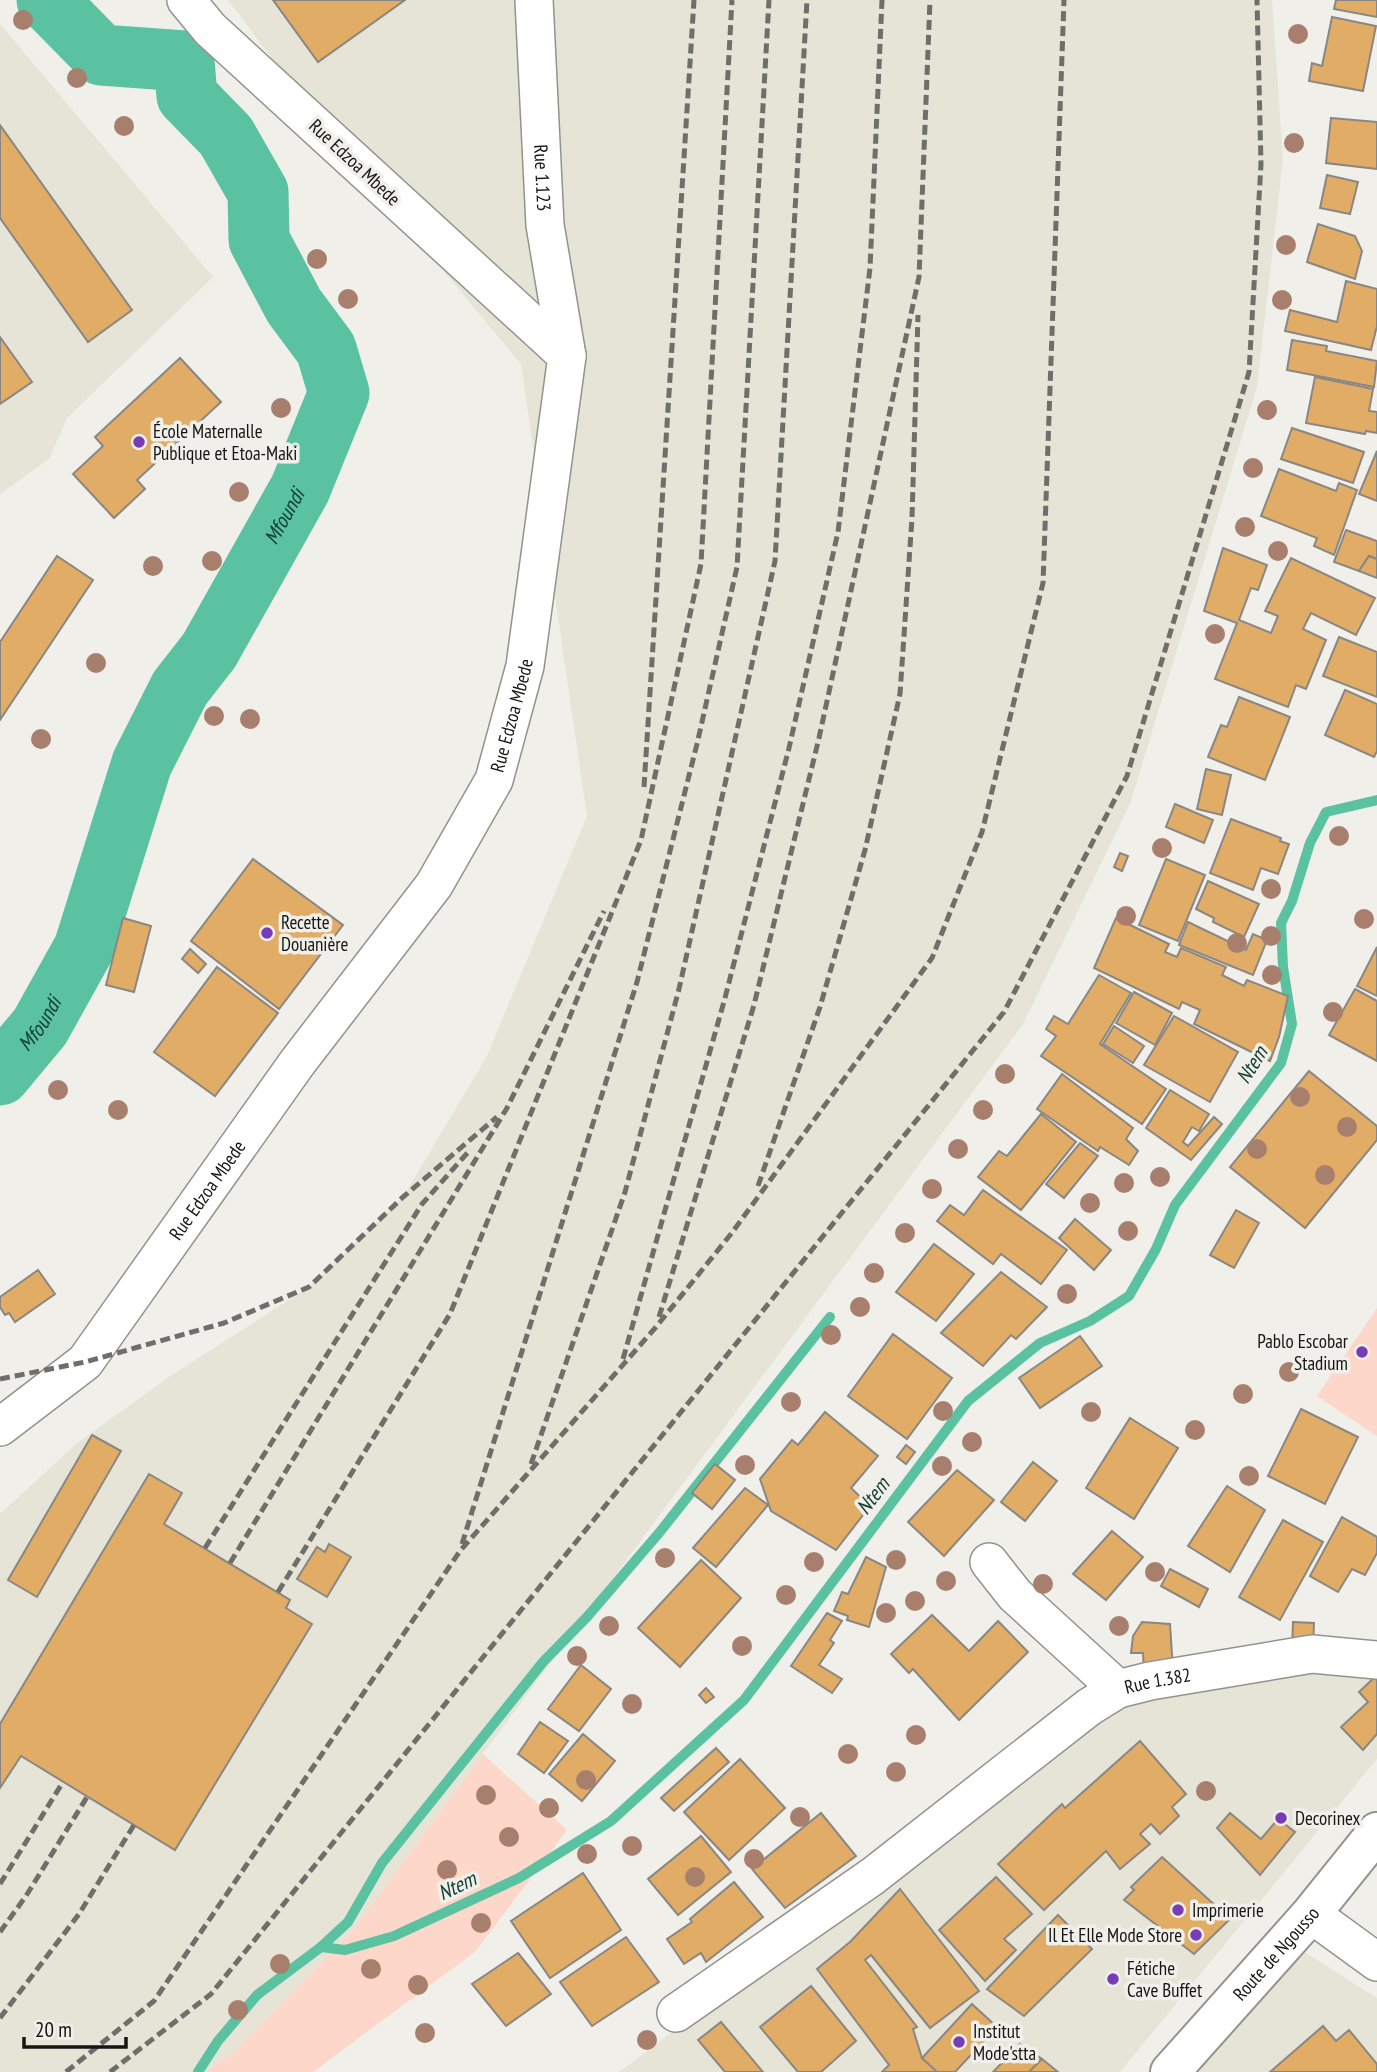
<svg xmlns="http://www.w3.org/2000/svg" width="1377" height="2072" font-family="'PT Sans Narrow',sans-serif">
	<style>
		.built { fill: #e5e4d7 }
		.green { fill: #fdd7c9 }
		.lines { fill: none; stroke-linecap: round; stroke-linejoin: round }
		.stream { stroke: #5ac1a1; stroke-width: 10 }
		.river { stroke: #5ac1a1; stroke-width: 61 }
		.building { fill: #e1ac66; stroke: #8a8783; stroke-width: 2 }
		.street-casing { stroke: #93938e; stroke-width: 40 }
		.secondary-casing { stroke: #93938e; stroke-width: 42 }
		.street { stroke: #fff; stroke-width: 37 }
		.secondary { stroke: #fff; stroke-width: 38 }
		.rail { stroke: #6f6e6b; stroke-width: 5; stroke-dasharray: 10 5; stroke-linecap: butt }
		.tree { fill: #a77f6c }
		.poi-dot { fill: #773db4; stroke: #f0efea; stroke-width: 2.5 }
		.labels { text-anchor: middle; stroke-width: 7; stroke-linejoin: round; paint-order: stroke }
		.street-label { font-size: 19px; fill: #151513; stroke: #f0efea }
		.poi-label { font-size: 19px; fill: #151513; stroke: #f0efea; text-anchor: start }
		.water-label { font-size: 21px; font-style: italic; fill: #113f32; stroke: #f0efea }
	</style>
	<rect width="100%" height="100%" fill="#f0efea"/>
	<g class="built">
		<polygon points="228,0 1272,0 1283,159 1257,387 1130,804 1023,1024 352,1931 235,2051 206,2072 0,2072 0,1514 76,1444 169,1377 309,1287 403,1197 486,1058 587,816 521,364 327,131"/>
		<polygon points="0,24 213,277 67,418 49,459 0,494"/>
		<polygon points="1299,1658 1377,1672 1377,1759 1120,2072 619,2072 1128,1693"/>
		<polygon points="1301,1950 1377,1998 1377,2072 1191,2072"/>
	</g>
	<g class="green">
		<polygon points="1377,1308 1377,1436 1317,1396"/>
		<polygon points="483,1754 567,1830 475,1952 313,2072 206,2072 235,2051 352,1931"/>
	</g>
	<g class="lines">
		<g class="stream">
			<polyline points="321,1947 348,1922 382,1863 543,1662 587,1617 659,1533 830,1317"/>
			<polyline points="198,2072 218,2041 257,1995 321,1947 345,1950 394,1936 519,1878 611,1821 744,1700 968,1401 1040,1343 1090,1321 1129,1296 1156,1249 1175,1205 1281,1063 1292,1024 1283,967 1281,923 1292,901 1310,843 1326,812 1377,800"/>
		</g>
		<path class="river" id="s1" d="M0,1075L40,1027L84,948L142,763L180,688L209,651L300,489L339,393L326,349L294,306L259,240L258,192L226,136L187,96L184,61L101,55L47,0"/>
	</g>
	<g class="building">
		<polygon points="273,0 405,0 318,62"/>
		<polygon points="1336,0 1377,0 1377,17 1334,9"/>
		<polygon points="1332,17 1376,26 1363,91 1309,81 1312,63 1322,66"/>
		<polygon points="1331,118 1377,122 1377,169 1326,163"/>
		<polygon points="0,125 132,310 88,342 0,218"/>
		<polygon points="1327,175 1358,182 1350,214 1320,208"/>
		<polygon points="1318,224 1355,236 1362,251 1355,279 1307,262"/>
		<polygon points="1346,281 1377,289 1377,326 1371,350 1285,331 1290,310 1337,322"/>
		<polygon points="0,337 32,382 0,404"/>
		<polygon points="1292,340 1327,346 1326,351 1377,361 1374,387 1287,370"/>
		<polygon points="180,358 221,402 137,480 145,489 114,518 73,474 103,446 95,437"/>
		<polygon points="1315,377 1373,389 1369,411 1377,412 1377,433 1366,431 1365,434 1306,423"/>
		<polygon points="1292,428 1364,452 1353,483 1281,459"/>
		<polygon points="1377,451 1377,501 1359,494"/>
		<polygon points="1279,469 1336,491 1339,483 1357,490 1334,555 1314,546 1317,538 1261,516"/>
		<polygon points="1346,530 1377,541 1377,559 1369,556 1359,571 1334,562"/>
		<polygon points="1223,548 1267,565 1258,590 1251,588 1239,620 1271,633 1278,616 1265,611 1291,558 1375,598 1356,635 1311,613 1303,629 1326,640 1306,689 1296,685 1288,707 1215,679 1237,623 1204,611"/>
		<polygon points="57,556 93,580 0,720 0,642"/>
		<polygon points="1369,556 1377,559 1377,578 1359,571"/>
		<polygon points="1339,637 1377,652 1377,697 1323,676"/>
		<polygon points="1345,690 1377,704 1377,751 1374,757 1325,735"/>
		<polygon points="1239,697 1290,717 1265,780 1208,757 1221,725 1227,727"/>
		<polygon points="1206,769 1231,775 1222,815 1197,809"/>
		<polygon points="1175,804 1213,820 1204,843 1166,827"/>
		<polygon points="1231,819 1281,838 1280,841 1289,844 1278,874 1261,868 1253,890 1210,873"/>
		<polygon points="1120,853 1128,856 1122,871 1114,867"/>
		<polygon points="253,859 343,925 279,1009 191,941"/>
		<polygon points="1166,859 1205,875 1178,941 1139,925"/>
		<polygon points="1208,881 1259,904 1244,937 1213,922 1214,918 1196,909"/>
		<polygon points="123,918 151,926 134,992 106,985"/>
		<polygon points="1116,918 1169,944 1165,952 1177,957 1181,948 1226,967 1222,975 1244,986 1247,980 1288,996 1279,1037 1270,1061 1194,1024 1200,1010 1182,1002 1179,1009 1094,968"/>
		<polygon points="1188,922 1246,950 1253,934 1267,940 1253,975 1179,945"/>
		<polygon points="1377,947 1377,996 1357,986"/>
		<polygon points="190,949 206,964 198,973 182,959"/>
		<polygon points="217,967 278,1013 215,1096 154,1052"/>
		<polygon points="1099,975 1131,993 1100,1044 1166,1089 1142,1124 1041,1056 1056,1036 1046,1029 1054,1016 1068,1024"/>
		<polygon points="1355,989 1377,1001 1377,1061 1329,1035"/>
		<polygon points="1134,992 1172,1013 1155,1045 1116,1023"/>
		<polygon points="1174,1016 1238,1052 1210,1102 1144,1065"/>
		<polygon points="1114,1026 1144,1046 1133,1063 1103,1044"/>
		<polygon points="1309,1071 1377,1126 1377,1140 1305,1228 1230,1167"/>
		<polygon points="1062,1074 1133,1128 1126,1139 1138,1151 1129,1165 1100,1147 1098,1151 1037,1109"/>
		<polygon points="1170,1090 1209,1114 1199,1131 1192,1127 1183,1142 1188,1146 1214,1117 1222,1124 1191,1160 1146,1128"/>
		<polygon points="1041,1114 1076,1142 1021,1210 978,1177 999,1151 1007,1156"/>
		<polygon points="1080,1143 1098,1156 1064,1198 1046,1184"/>
		<polygon points="983,1190 1067,1250 1041,1284 1001,1254 993,1264 937,1221 950,1205 964,1215"/>
		<polygon points="1236,1210 1259,1223 1234,1268 1210,1255"/>
		<polygon points="1075,1219 1111,1250 1094,1270 1059,1238"/>
		<polygon points="934,1244 974,1274 936,1321 896,1292"/>
		<polygon points="38,1270 55,1294 15,1322 9,1313 5,1315 0,1307 0,1297"/>
		<polygon points="1001,1272 1047,1307 1016,1339 1011,1335 983,1366 941,1333"/>
		<polygon points="893,1334 952,1378 907,1439 848,1396"/>
		<polygon points="1080,1336 1102,1366 1040,1408 1019,1378"/>
		<polygon points="1301,1409 1358,1437 1325,1504 1268,1476"/>
		<polygon points="825,1412 878,1456 851,1488 870,1506 836,1550 771,1511 760,1479 792,1440 798,1445"/>
		<polygon points="1130,1418 1178,1448 1134,1519 1086,1488"/>
		<polygon points="92,1435 121,1451 37,1597 8,1580"/>
		<polygon points="906,1445 915,1452 906,1464 897,1457"/>
		<polygon points="1033,1462 1057,1481 1025,1521 1001,1502"/>
		<polygon points="715,1464 735,1480 712,1509 692,1493"/>
		<polygon points="957,1470 994,1500 944,1556 908,1522"/>
		<polygon points="149,1474 182,1493 164,1524 290,1600 286,1608 312,1624 175,1850 21,1756 0,1788 0,1724"/>
		<polygon points="1227,1486 1265,1510 1230,1572 1188,1546"/>
		<polygon points="745,1488 768,1505 716,1567 693,1548"/>
		<polygon points="1342,1517 1377,1537 1377,1553 1365,1575 1352,1569 1338,1592 1310,1576"/>
		<polygon points="1283,1520 1323,1542 1280,1620 1239,1597"/>
		<polygon points="1112,1531 1143,1557 1106,1600 1073,1574"/>
		<polygon points="329,1544 351,1557 327,1597 297,1579 317,1547 325,1552"/>
		<polygon points="866,1557 886,1567 869,1627 847,1620 848,1616 834,1611 842,1592 848,1594"/>
		<polygon points="701,1560 741,1598 680,1667 638,1628"/>
		<polygon points="1170,1569 1208,1589 1199,1607 1161,1586"/>
		<polygon points="827,1613 842,1621 830,1640 834,1643 819,1665 842,1679 832,1693 791,1666"/>
		<polygon points="932,1615 969,1651 998,1621 1028,1652 959,1720 913,1669 909,1673 891,1654"/>
		<polygon points="1142,1622 1170,1624 1173,1670 1144,1674 1143,1653 1131,1653 1133,1636"/>
		<polygon points="1293,1622 1314,1623 1313,1648 1292,1648"/>
		<polygon points="581,1665 611,1689 579,1731 548,1709"/>
		<polygon points="1377,1675 1377,1734 1363,1750 1341,1727 1368,1702 1359,1692"/>
		<polygon points="706,1688 714,1697 706,1703 699,1695"/>
		<polygon points="540,1722 568,1741 544,1773 518,1754"/>
		<polygon points="583,1734 615,1761 582,1801 549,1774"/>
		<polygon points="1140,1741 1186,1794 1172,1807 1179,1816 1160,1834 1151,1824 1140,1834 1150,1844 1120,1869 1106,1851 1044,1910 998,1864 1062,1804 1065,1808"/>
		<polygon points="716,1748 729,1762 674,1811 661,1798"/>
		<polygon points="740,1759 785,1808 729,1860 684,1812"/>
		<polygon points="821,1813 856,1856 785,1908 752,1869"/>
		<polygon points="1230,1813 1261,1839 1278,1819 1295,1832 1260,1875 1217,1828"/>
		<polygon points="701,1836 731,1872 678,1915 648,1879"/>
		<polygon points="1162,1857 1230,1919 1194,1954 1124,1900 1134,1890 1131,1887"/>
		<polygon points="583,1873 621,1930 550,1978 511,1921"/>
		<polygon points="996,1877 1032,1914 1004,1939 1016,1950 985,1981 939,1930"/>
		<polygon points="734,1882 763,1917 706,1962 701,1953 684,1964 667,1939 692,1922 690,1919"/>
		<polygon points="900,1889 979,1991 930,2028 871,1955 865,1960 917,2027 913,2029 922,2058 939,2072 882,2072 889,2065 817,1969 850,1942"/>
		<polygon points="1058,1915 1092,1949 1024,2016 987,1989"/>
		<polygon points="626,1937 659,1982 592,2026 560,1982"/>
		<polygon points="518,1953 551,1994 506,2026 472,1984"/>
		<polygon points="811,1986 856,2041 821,2072 798,2072 760,2027"/>
		<polygon points="972,2004 997,2027 955,2072 937,2072 922,2058"/>
		<polygon points="721,2022 763,2072 725,2072 698,2040"/>
		<polygon points="1323,2026 1336,2041 1349,2030 1377,2064 1377,2072 1270,2072"/>
		<polygon points="1020,2044 1042,2059 1029,2072 993,2072"/>
		<polygon points="1042,2059 1058,2072 1029,2072"/>
	</g>
	<g class="lines">
		<defs>
			<g id="street">
				<path id="s2" d="M534,0L545,225L567,356"/>
				<path id="s3" d="M0,1427L85,1362L297,1063L434,885L494,780L525,666L567,356L210,29L186,0"/>
				<path id="s4" d="M989,1562L1015,1595L1118,1689L1150,1681L1312,1654L1377,1660"/>
				<polyline points="1311,1914 1377,1962"/>
				<polyline points="676,2013 873,1876 1089,1707 1118,1689"/>
			</g>
			<g id="secondary">
				<path id="s5" d="M1170,2072L1311,1914L1377,1832"/>
			</g>
		</defs>
		<use href="#street" class="street-casing"/>
		<use href="#secondary" class="secondary-casing"/>
		<use href="#street" class="street"/>
		<use href="#secondary" class="secondary"/>
		<g class="rail">
			<polyline points="644,787 694,0"/>
			<polyline points="758,1186 820,1007 865,850 900,694 912,518 918,315"/>
			<polyline points="659,1317 754,1005 819,738 919,277 930,0"/>
			<polyline points="623,1359 725,998 789,748 838,532 870,268 882,0"/>
			<polyline points="0,1379 85,1362 224,1323 309,1287 403,1197 497,1117"/>
			<polyline points="531,1464 625,1192 679,989 775,561 807,0"/>
			<polyline points="462,1544 637,982 697,744 737,567 769,0"/>
			<polyline points="205,1548 422,1204 470,1150"/>
			<polyline points="230,1563 507,1108 604,911"/>
			<polyline points="278,1592 450,1314 641,840 701,564 732,0"/>
			<polyline points="0,1884 63,1782"/>
			<polyline points="0,1932 26,1896 87,1797"/>
			<polyline points="0,2018 79,1914 134,1825"/>
			<polyline points="66,2072 154,2001 460,1551 656,1327 731,1234 932,958 982,832 1043,583 1064,0"/>
			<polyline points="110,2072 211,1994 1004,1012 1127,776 1249,372 1261,164 1257,0"/>
		</g>
	</g>
	<g class="tree">
		<circle cx="23" cy="20" r="10"/>
		<circle cx="1298" cy="34" r="10"/>
		<circle cx="77" cy="78" r="10"/>
		<circle cx="124" cy="126" r="10"/>
		<circle cx="1294" cy="143" r="10"/>
		<circle cx="1286" cy="245" r="10"/>
		<circle cx="317" cy="259" r="10"/>
		<circle cx="348" cy="299" r="10"/>
		<circle cx="1282" cy="300" r="10"/>
		<circle cx="281" cy="408" r="10"/>
		<circle cx="1267" cy="410" r="10"/>
		<circle cx="1253" cy="468" r="10"/>
		<circle cx="239" cy="492" r="10"/>
		<circle cx="1245" cy="527" r="10"/>
		<circle cx="1278" cy="551" r="10"/>
		<circle cx="212" cy="561" r="10"/>
		<circle cx="153" cy="566" r="10"/>
		<circle cx="1215" cy="634" r="10"/>
		<circle cx="96" cy="663" r="10"/>
		<circle cx="214" cy="716" r="10"/>
		<circle cx="250" cy="719" r="10"/>
		<circle cx="41" cy="739" r="10"/>
		<circle cx="1339" cy="836" r="10"/>
		<circle cx="1162" cy="848" r="10"/>
		<circle cx="1271" cy="889" r="10"/>
		<circle cx="1126" cy="916" r="10"/>
		<circle cx="1364" cy="919" r="10"/>
		<circle cx="1271" cy="936" r="10"/>
		<circle cx="1237" cy="943" r="10"/>
		<circle cx="1272" cy="975" r="10"/>
		<circle cx="1333" cy="1012" r="10"/>
		<circle cx="1005" cy="1074" r="10"/>
		<circle cx="58" cy="1090" r="10"/>
		<circle cx="1300" cy="1097" r="10"/>
		<circle cx="118" cy="1110" r="10"/>
		<circle cx="983" cy="1110" r="10"/>
		<circle cx="1347" cy="1127" r="10"/>
		<circle cx="958" cy="1149" r="10"/>
		<circle cx="1257" cy="1149" r="10"/>
		<circle cx="1325" cy="1175" r="10"/>
		<circle cx="1160" cy="1177" r="10"/>
		<circle cx="1124" cy="1183" r="10"/>
		<circle cx="932" cy="1189" r="10"/>
		<circle cx="1090" cy="1203" r="10"/>
		<circle cx="1128" cy="1231" r="10"/>
		<circle cx="905" cy="1233" r="10"/>
		<circle cx="874" cy="1273" r="10"/>
		<circle cx="1067" cy="1294" r="10"/>
		<circle cx="860" cy="1307" r="10"/>
		<circle cx="831" cy="1335" r="10"/>
		<circle cx="1289" cy="1372" r="10"/>
		<circle cx="1243" cy="1394" r="10"/>
		<circle cx="791" cy="1402" r="10"/>
		<circle cx="943" cy="1411" r="10"/>
		<circle cx="1091" cy="1412" r="10"/>
		<circle cx="1195" cy="1430" r="10"/>
		<circle cx="972" cy="1442" r="10"/>
		<circle cx="745" cy="1465" r="10"/>
		<circle cx="942" cy="1466" r="10"/>
		<circle cx="1249" cy="1476" r="10"/>
		<circle cx="665" cy="1558" r="10"/>
		<circle cx="896" cy="1560" r="10"/>
		<circle cx="814" cy="1562" r="10"/>
		<circle cx="1155" cy="1572" r="10"/>
		<circle cx="946" cy="1581" r="10"/>
		<circle cx="1043" cy="1584" r="10"/>
		<circle cx="786" cy="1595" r="10"/>
		<circle cx="915" cy="1601" r="10"/>
		<circle cx="886" cy="1613" r="10"/>
		<circle cx="609" cy="1626" r="10"/>
		<circle cx="1119" cy="1626" r="10"/>
		<circle cx="742" cy="1646" r="10"/>
		<circle cx="577" cy="1656" r="10"/>
		<circle cx="632" cy="1704" r="10"/>
		<circle cx="916" cy="1735" r="10"/>
		<circle cx="848" cy="1754" r="10"/>
		<circle cx="896" cy="1772" r="10"/>
		<circle cx="586" cy="1780" r="10"/>
		<circle cx="1206" cy="1791" r="10"/>
		<circle cx="486" cy="1795" r="10"/>
		<circle cx="549" cy="1808" r="10"/>
		<circle cx="800" cy="1817" r="10"/>
		<circle cx="509" cy="1837" r="10"/>
		<circle cx="632" cy="1846" r="10"/>
		<circle cx="587" cy="1854" r="10"/>
		<circle cx="754" cy="1859" r="10"/>
		<circle cx="447" cy="1870" r="10"/>
		<circle cx="695" cy="1877" r="10"/>
		<circle cx="481" cy="1923" r="10"/>
		<circle cx="280" cy="1964" r="10"/>
		<circle cx="371" cy="1969" r="10"/>
		<circle cx="418" cy="1985" r="10"/>
		<circle cx="238" cy="2010" r="10"/>
		<circle cx="425" cy="2033" r="10"/>
		<circle cx="647" cy="2040" r="10"/>
	</g>
	<g class="poi-dot">
		<circle cx="139" cy="442" r="7"/>
		<circle cx="267" cy="933" r="7"/>
		<circle cx="1362" cy="1352" r="7"/>
		<circle cx="1281" cy="1818" r="7"/>
		<circle cx="1178" cy="1910" r="7"/>
		<circle cx="1196" cy="1935" r="7"/>
		<circle cx="1113" cy="1979" r="7"/>
		<circle cx="959" cy="2042" r="7"/>
	</g>
	<g class="labels">
		<g class="street-label">
			<text transform="translate(355 162) rotate(43)" y="7">Rue Edzoa Mbede</text>
			<text dy="7" stroke="none"><textPath href="#s2" startOffset="178">Rue 1.123</textPath></text>
			<text dy="7" stroke="none"><textPath href="#s3" startOffset="886">Rue Edzoa Mbede</textPath></text>
			<text dy="7" stroke="none"><textPath href="#s3" startOffset="318">Rue Edzoa Mbede</textPath></text>
			<text dy="7" stroke="none"><textPath href="#s4" startOffset="222">Rue 1.382</textPath></text>
			<text dy="7" stroke="none"><textPath href="#s5" startOffset="159">Route de Ngousso</textPath></text>
		</g>
		<g class="poi-label">
			<text x="153" y="438">École Maternalle<tspan x="153" dy="22">Publique et Etoa-Maki</tspan></text>
			<text x="281" y="929">Recette<tspan x="281" dy="22">Douanière</tspan></text>
			<text x="1348" y="1348" text-anchor="end">Pablo Escobar<tspan x="1348" dy="22">Stadium</tspan></text>
			<text x="1295" y="1825">Decorinex</text>
			<text x="1192" y="1917">Imprimerie</text>
			<text x="1182" y="1942" text-anchor="end">Il Et Elle Mode Store</text>
			<text x="1127" y="1975">Fétiche<tspan x="1127" dy="22">Cave Buffet</tspan></text>
			<text x="973" y="2038">Institut<tspan x="973" dy="22">Mode'stta</tspan></text>
		</g>
		<g class="water-label">
			<text dy="7" stroke="none"><textPath href="#s1" startOffset="632">Mfoundi</textPath></text>
			<text dy="7" stroke="none"><textPath href="#s1" startOffset="65">Mfoundi</textPath></text>
			<text transform="translate(1252 1065) rotate(-58)" y="7">Ntem</text>
			<text transform="translate(873 1496) rotate(-53)" y="7">Ntem</text>
			<text transform="translate(457 1886) rotate(-25)" y="7">Ntem</text>
		</g>
	</g>
	<path d="M24 2037v10h102v-10" fill="none" stroke="#151513" stroke-width="3.5"/>
	<text x="35" y="2037" font-size="21" fill="#151513" stroke="#f0efea" stroke-width="5" paint-order="stroke">20 m</text>
</svg>
